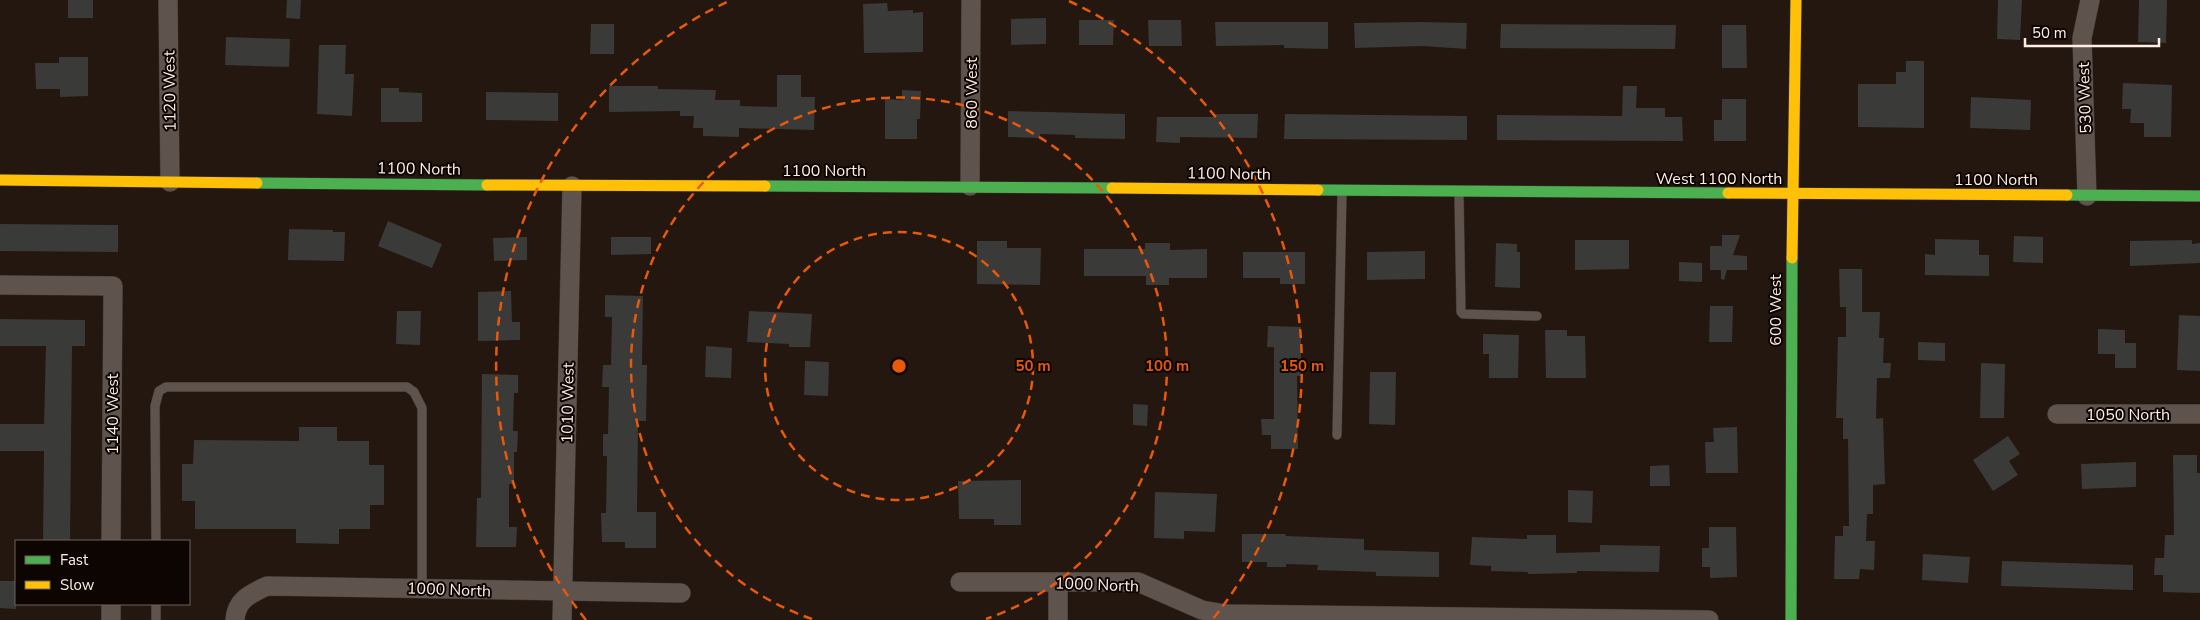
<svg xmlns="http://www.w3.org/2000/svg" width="2200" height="620" font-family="'Nunito Sans',sans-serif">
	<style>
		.building { fill: #3a3a38 }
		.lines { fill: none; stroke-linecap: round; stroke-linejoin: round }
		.lane-casing { stroke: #3c322d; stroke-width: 10 }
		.street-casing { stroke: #3c322d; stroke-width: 20 }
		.fast-casing { stroke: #3c322d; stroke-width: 12 }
		.slow-casing { stroke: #3c322d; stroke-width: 12 }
		.lane { stroke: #5e534d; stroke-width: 9 }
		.street { stroke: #5e534d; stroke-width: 19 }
		.fast { stroke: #4caf50; stroke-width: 11 }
		.slow { stroke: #ffc107; stroke-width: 11 }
		.ring { fill: none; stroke: #e8590c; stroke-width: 2.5; stroke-dasharray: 9 6 }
		.labels { text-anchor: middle; stroke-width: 4; stroke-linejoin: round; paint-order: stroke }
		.street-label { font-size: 16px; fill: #ffeee5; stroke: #0d0502 }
		.centre { fill: #e8590c; stroke: #0d0502; stroke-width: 2.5 }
		.ring-label { font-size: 15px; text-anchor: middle; font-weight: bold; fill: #e8590c; stroke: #0d0502; stroke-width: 4; stroke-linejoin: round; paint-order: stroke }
	</style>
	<rect width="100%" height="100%" fill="#24170f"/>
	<g class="building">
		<rect x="68" y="0" width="25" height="18"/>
		<polygon points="287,0 301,0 300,19 286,18"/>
		<polygon points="1998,0 2022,0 2020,40 1997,39"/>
		<polygon points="2139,0 2167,0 2166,43 2138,42"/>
		<polygon points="887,3 888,11 913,10 913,13 923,12 923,52 864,53 863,4"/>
		<polygon points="1046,18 1046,44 1011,45 1011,19"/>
		<polygon points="1079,20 1114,20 1113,45 1079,45"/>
		<polygon points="1148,20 1181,20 1182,46 1149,46"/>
		<polygon points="1215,22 1328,22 1328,49 1284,48 1284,45 1216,46"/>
		<polygon points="1421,22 1467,23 1466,49 1423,46 1355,48 1354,23"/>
		<polygon points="591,24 614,24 614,54 590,54"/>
		<polygon points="1501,24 1676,25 1675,49 1500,48"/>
		<polygon points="1722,25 1746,25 1747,68 1722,68"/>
		<polygon points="226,37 290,39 289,67 225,65"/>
		<polygon points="319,45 346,45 345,74 354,74 352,116 317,114"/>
		<polygon points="59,57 88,57 88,96 60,97 60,89 36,89 35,63 59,63"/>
		<polygon points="1906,61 1924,61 1924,128 1858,127 1858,84 1896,84 1896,72 1906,72"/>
		<polygon points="777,75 801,75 801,97 815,97 814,130 739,128 739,137 703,136 703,128 693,128 694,116 680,116 680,111 609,112 609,86 658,86 658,89 716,90 715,100 740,100 740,106 777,107"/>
		<polygon points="2123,83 2172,85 2171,137 2144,137 2144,123 2130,123 2131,109 2122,109"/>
		<polygon points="1623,86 1637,86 1636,108 1665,108 1665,117 1682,117 1683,141 1497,140 1497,115 1622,116"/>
		<polygon points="381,88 399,88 399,92 422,93 422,122 381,122"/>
		<polygon points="902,90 921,91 920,119 917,119 917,139 885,139 885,99 902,100"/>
		<polygon points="486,92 558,93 558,121 486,120"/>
		<polygon points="1971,97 2031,100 2030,130 1970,128"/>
		<polygon points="1722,99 1746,99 1746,141 1714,141 1714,120 1722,120"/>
		<polygon points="1008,111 1125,114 1125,139 1075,138 1075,135 1040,134 1040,138 1008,137"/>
		<polygon points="1214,114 1258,114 1257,138 1180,137 1180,143 1156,142 1157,117 1214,117"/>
		<polygon points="1285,114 1467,116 1467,140 1284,139"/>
		<polygon points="388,221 442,244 432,268 378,246"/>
		<polygon points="0,224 118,225 118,252 0,251"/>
		<polygon points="289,229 333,230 333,232 345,232 344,261 288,260"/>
		<polygon points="1722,235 1740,235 1733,255 1747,256 1747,270 1727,270 1724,280 1721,279 1721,270 1710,270 1710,246 1722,246"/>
		<polygon points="2014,236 2043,237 2043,263 2013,262"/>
		<polygon points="527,237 527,260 494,261 493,238"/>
		<polygon points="611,237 651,237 651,254 611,255"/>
		<polygon points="1935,239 1979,240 1979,255 1989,255 1989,276 1925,275 1925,254 1935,255"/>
		<polygon points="1575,240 1629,240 1629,269 1575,270"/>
		<polygon points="2192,240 2192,244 2200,243 2200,263 2130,266 2130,241"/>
		<polygon points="977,241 1007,241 1007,248 1041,248 1040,285 977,284"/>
		<polygon points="1145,243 1170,243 1170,250 1207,249 1207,278 1169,278 1169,285 1146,285 1146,276 1084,276 1084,249 1145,249"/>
		<polygon points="1496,243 1517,244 1517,252 1520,252 1520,288 1495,287"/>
		<polygon points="1425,251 1425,279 1367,280 1367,252"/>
		<polygon points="1243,252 1305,252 1305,284 1280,284 1280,278 1243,278"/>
		<polygon points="1679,262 1702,263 1702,282 1679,281"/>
		<polygon points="1839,269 1862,269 1862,312 1880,312 1879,338 1884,338 1883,363 1891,363 1890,378 1877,378 1876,419 1883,418 1885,484 1873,485 1873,514 1867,514 1866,541 1875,541 1874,570 1860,569 1859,579 1834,579 1835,536 1843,536 1843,526 1849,526 1848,439 1843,439 1843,418 1836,418 1838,337 1846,337 1846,307 1840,307"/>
		<polygon points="511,291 512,322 520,322 520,340 478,341 478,292"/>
		<polygon points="605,295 643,296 642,365 647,365 646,421 638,421 637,512 656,512 656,548 625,548 625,542 602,542 601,513 606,513 607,456 603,456 603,434 608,434 609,387 602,387 603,365 611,365 612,317 605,317"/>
		<polygon points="1710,306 1733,306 1732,342 1709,342"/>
		<polygon points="397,311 421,311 420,345 396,344"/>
		<polygon points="749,311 812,314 810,347 789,347 789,344 747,342"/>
		<polygon points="2179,315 2200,316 2200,371 2177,370"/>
		<polygon points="0,319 85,320 85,346 72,346 70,541 43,541 44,451 0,451 0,424 44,424 46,346 0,346"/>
		<polygon points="1268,326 1301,327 1301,376 1297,376 1298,449 1271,449 1271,435 1262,435 1261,419 1274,419 1274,347 1267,347"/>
		<polygon points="2098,329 2125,330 2125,343 2136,343 2136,368 2115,368 2115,354 2098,354"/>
		<polygon points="1545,330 1567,330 1567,336 1585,336 1586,378 1546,378"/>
		<polygon points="1483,334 1519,335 1518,378 1489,378 1489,354 1483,354"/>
		<polygon points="1918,342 1945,343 1945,361 1918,360"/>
		<polygon points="706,346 732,348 731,378 705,377"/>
		<polygon points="805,361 829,362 828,396 804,395"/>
		<polygon points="1981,363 2005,364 2004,418 1980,418"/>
		<polygon points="1370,372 1396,372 1395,425 1369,424"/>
		<polygon points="482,374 518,375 518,393 514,393 513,431 518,431 517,452 514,452 514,484 509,484 509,527 517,527 516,547 476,547 477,498 481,498"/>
		<polygon points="1133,404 1148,405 1147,426 1133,425"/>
		<polygon points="299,427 337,427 337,441 369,441 369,465 384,465 384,505 370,505 370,529 339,529 339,544 296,543 296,529 195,529 195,501 182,501 182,464 193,464 194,440 299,441"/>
		<polygon points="1737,427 1738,473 1706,473 1705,442 1714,442 1713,428"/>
		<polygon points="2008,436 2020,454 2009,461 2018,475 1993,491 1973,460"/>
		<polygon points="2173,455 2197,455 2197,473 2200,473 2200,593 2163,592 2163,575 2154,575 2155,558 2164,558 2165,535 2174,535"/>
		<polygon points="2136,462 2136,487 2082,489 2081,464"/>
		<polygon points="1669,465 1670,486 1650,486 1650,466"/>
		<polygon points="1021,480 1021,525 994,525 994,519 959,519 958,481"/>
		<polygon points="1568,490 1593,491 1592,523 1568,522"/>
		<polygon points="1155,492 1217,494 1215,532 1184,531 1184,539 1154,538"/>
		<polygon points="1709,527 1736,527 1737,577 1710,578 1710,567 1702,567 1702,548 1709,548"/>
		<polygon points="1242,534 1285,534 1286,536 1364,539 1364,550 1439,552 1439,577 1376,576 1376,572 1317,570 1318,565 1286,564 1286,567 1267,567 1267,562 1242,562"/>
		<polygon points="1527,535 1556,535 1556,553 1600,552 1600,545 1660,546 1659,572 1577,571 1577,573 1528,574 1528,572 1491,571 1491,566 1470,565 1472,537 1527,539"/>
		<polygon points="1923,554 1970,557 1968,583 1922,580"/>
		<polygon points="2002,561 2133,565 2133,590 2001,586"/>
		<polygon points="0,581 16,581 16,609 0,608"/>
	</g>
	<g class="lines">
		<defs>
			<g id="lane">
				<polyline points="1459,195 1461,312 1463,314 1537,316"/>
				<polyline points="1337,435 1342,193"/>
				<polyline points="156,541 155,406 159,391 166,387 407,387 414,392 422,408 422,588"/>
				<polyline points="156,604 156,620"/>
			</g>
			<g id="street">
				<polyline points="168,0 170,182"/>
				<polyline points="970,186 971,0"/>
				<polyline points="2087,196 2082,38 2090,0"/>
				<polyline points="0,285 113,286 111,541"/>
				<polyline points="2057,414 2200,414"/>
				<polyline points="960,582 1138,582 1202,610 1226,614 1709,620"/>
				<polyline points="1058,582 1058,620"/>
				<polyline points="111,620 111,604"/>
				<path d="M235,620C236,600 250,594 267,586L681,593"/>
				<polyline points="562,620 572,186"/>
			</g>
			<g id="fast">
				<polyline points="257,183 487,185"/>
				<polyline points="765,186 1112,188"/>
				<polyline points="1318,190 1728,193"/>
				<polyline points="2067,195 2200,196"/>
				<polyline points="1791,620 1792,258"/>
			</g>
			<g id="slow">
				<polyline points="0,180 257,183"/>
				<polyline points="487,185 765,186"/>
				<polyline points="1112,188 1318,190"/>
				<polyline points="1728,193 2067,195"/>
				<polyline points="1792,258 1796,0"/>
			</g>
		</defs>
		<use href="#lane" class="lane-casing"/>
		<use href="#street" class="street-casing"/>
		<use href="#fast" class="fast-casing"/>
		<use href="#slow" class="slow-casing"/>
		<use href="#lane" class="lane"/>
		<use href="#street" class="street"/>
		<use href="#fast" class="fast"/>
		<use href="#slow" class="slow"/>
	</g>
	<g class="ring">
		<circle cx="899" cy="366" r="134"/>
		<path d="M812 619A268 268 0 1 1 986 619"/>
		<path d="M586 620A403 403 0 0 1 729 1M1069 1A403 403 0 0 1 1212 620"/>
	</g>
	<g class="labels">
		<g class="street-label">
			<text transform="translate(169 91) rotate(-91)" y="6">1120 West</text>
			<text transform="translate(971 93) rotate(-90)" y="6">860 West</text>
			<text transform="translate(2084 98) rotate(-92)" y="6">530 West</text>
			<text transform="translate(419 168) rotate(1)" y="6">1100 North</text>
			<text x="824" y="176">1100 North</text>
			<text transform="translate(1229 173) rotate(1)" y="6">1100 North</text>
			<text x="1719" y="184">West 1100 North</text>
			<text x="1996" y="185">1100 North</text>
			<text transform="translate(1775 310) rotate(-90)" y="6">600 West</text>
			<text transform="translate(567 403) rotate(-89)" y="6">1010 West</text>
			<text transform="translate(112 414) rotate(-90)" y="6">1140 West</text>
			<text x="2128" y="420">1050 North</text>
			<text transform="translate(1097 584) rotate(2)" y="6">1000 North</text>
			<text transform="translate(449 589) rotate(2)" y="6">1000 North</text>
		</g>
	</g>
	<circle cx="899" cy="366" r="8" class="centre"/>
	<g class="ring-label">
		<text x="1033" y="371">50 m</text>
		<text x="1167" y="371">100 m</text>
		<text x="1302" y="371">150 m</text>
	</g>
	<rect x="15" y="540" width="175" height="65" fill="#0d0502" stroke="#6e625d"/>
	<rect x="25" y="556" width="25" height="8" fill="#4caf50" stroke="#6e625d"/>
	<text x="60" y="565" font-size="15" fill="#ffeee5">Fast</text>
	<rect x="25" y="581" width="25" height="8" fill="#ffc107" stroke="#6e625d"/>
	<text x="60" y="590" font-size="15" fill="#ffeee5">Slow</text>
	<path d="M2025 38v8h134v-8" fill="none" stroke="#ffeee5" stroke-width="2.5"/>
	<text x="2032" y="38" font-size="15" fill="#ffeee5" stroke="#0d0502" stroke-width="4" paint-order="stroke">50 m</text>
</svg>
